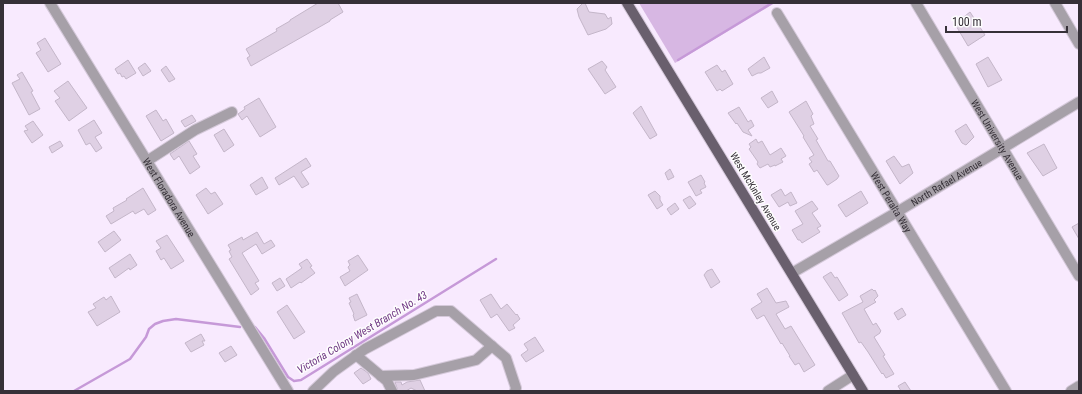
<svg xmlns="http://www.w3.org/2000/svg" width="1082" height="394" font-family="'Roboto Condensed',sans-serif">
	<style>
		.green { fill: #d7b7e3 }
		.lines { fill: none; stroke-linecap: round; stroke-linejoin: round }
		.stream { stroke: #c699d8; stroke-width: 2.5 }
		.building { fill: #dfd0e4; stroke: #c4b6c9 }
		.minor-casing { stroke: #d5c9da; stroke-width: 12 }
		.major-casing { stroke: #d5c9da; stroke-width: 12 }
		.minor { stroke: #a6a0a8; stroke-width: 10 }
		.major { stroke: #695f6d; stroke-width: 10 }
		.labels { text-anchor: middle; stroke-width: 3; stroke-linejoin: round; paint-order: stroke }
		.street-label { font-size: 10px; fill: #363038; stroke: #fdfdfd }
		.water-label { font-size: 11px; font-style: italic; fill: #713a85; stroke: #fdfdfd }
	</style>
	<rect width="100%" height="100%" fill="#f8eafe"/>
	<polygon class="green" points="639,3 775,3 675,63"/>
	<g class="lines">
		<g class="stream">
			<polyline points="678,60 772,3"/>
			<polyline points="255,327 264,338 288,377 294,381 301,380 496,259"/>
			<polyline points="74,391 130,359 146,337 149,329 155,324 163,321 176,319 240,327"/>
		</g>
	</g>
	<g class="building">
		<polygon points="318,3 338,3 343,12 330,20 330,21 251,66 247,58 250,56 246,49 277,31 276,29 290,21 290,20"/>
		<polygon points="583,3 585,3 589,12 605,14 608,19 611,17 612,24 606,29 588,35 579,17 577,9"/>
		<polygon points="970,12 985,35 968,46 955,24"/>
		<polygon points="45,38 61,64 48,72 36,53 41,50 37,43"/>
		<polygon points="764,57 770,68 761,73 758,73 752,76 748,69"/>
		<polygon points="988,57 1002,80 988,87 976,64"/>
		<polygon points="128,60 136,73 126,79 124,76 122,77 120,73 118,74 115,69"/>
		<polygon points="602,61 607,67 605,70 616,87 605,94 588,69"/>
		<polygon points="145,63 151,71 143,76 138,68"/>
		<polygon points="717,65 722,72 725,70 733,84 722,91 720,89 717,91 705,72"/>
		<polygon points="166,66 175,79 169,82 161,70"/>
		<polygon points="22,72 33,91 31,92 40,109 29,115 12,83 20,79 17,75"/>
		<polygon points="68,81 87,108 69,121 55,101 60,98 54,91"/>
		<polygon points="772,91 778,102 768,108 761,98"/>
		<polygon points="259,98 276,127 260,137 247,116 242,120 238,114 245,109 244,107"/>
		<polygon points="806,101 813,114 811,116 814,124 810,126 818,139 816,140 828,161 830,161 839,176 837,179 828,185 827,185 817,170 814,172 809,164 812,162 809,158 814,155 803,137 804,136 789,112"/>
		<polygon points="641,106 657,135 650,139 633,113"/>
		<polygon points="739,107 748,122 751,120 754,126 748,130 752,136 743,132 737,123 736,124 728,113"/>
		<polygon points="156,110 163,121 166,119 174,133 161,141 146,116"/>
		<polygon points="192,115 196,121 185,127 181,121"/>
		<polygon points="94,120 102,133 95,137 102,148 96,152 90,143 86,145 78,130"/>
		<polygon points="33,121 43,135 32,143 24,131 28,130 25,126"/>
		<polygon points="966,124 974,137 966,145 962,143 955,131"/>
		<polygon points="224,129 234,145 224,152 214,135"/>
		<polygon points="756,139 758,143 762,141 770,155 781,148 786,156 781,159 783,162 775,166 775,165 770,167 768,164 760,168 757,164 758,162 749,149 751,147 749,144"/>
		<polygon points="60,141 63,146 52,153 49,147"/>
		<polygon points="189,141 197,154 193,156 200,167 190,174 179,156 174,160 170,154"/>
		<polygon points="1044,144 1057,168 1043,176 1027,153"/>
		<polygon points="894,156 902,167 909,164 913,173 900,184 886,161"/>
		<polygon points="306,158 311,166 301,172 309,184 302,188 294,176 279,185 275,178"/>
		<polygon points="670,169 674,177 668,180 665,173"/>
		<polygon points="701,175 705,182 704,183 706,187 700,190 702,193 696,196 688,182"/>
		<polygon points="262,177 268,188 256,195 250,185"/>
		<polygon points="143,188 156,210 148,215 144,209 135,214 133,211 111,224 106,216 114,211 113,208 127,200 126,199"/>
		<polygon points="206,188 211,194 215,192 223,204 208,214 196,195"/>
		<polygon points="781,189 785,196 791,192 797,203 790,206 788,202 779,207 771,195"/>
		<polygon points="655,191 660,196 660,200 663,205 657,209 648,195"/>
		<polygon points="861,191 868,203 846,217 838,205"/>
		<polygon points="690,196 696,204 689,209 683,200"/>
		<polygon points="812,201 818,209 812,213 821,226 817,228 820,232 802,243 800,240 798,240 792,230 803,224 795,211"/>
		<polygon points="675,203 679,209 671,215 667,209"/>
		<polygon points="1079,223 1079,239 1072,227"/>
		<polygon points="114,231 121,240 105,252 98,242"/>
		<polygon points="257,232 264,244 271,240 275,246 262,254 256,244 242,253 259,281 255,283 259,289 251,295 229,259 232,257 229,251 231,250 228,245 242,237 243,240"/>
		<polygon points="167,235 184,261 171,269 164,258 161,260 156,251 161,248 156,241"/>
		<polygon points="130,254 137,265 130,270 129,268 115,278 109,268"/>
		<polygon points="358,255 368,270 345,286 340,277 350,271 348,267 350,265 348,261"/>
		<polygon points="307,259 312,266 310,267 315,273 301,283 300,282 291,288 286,279 302,268 299,264"/>
		<polygon points="712,269 720,282 711,288 704,275 707,271"/>
		<polygon points="831,272 835,278 837,277 848,295 839,301 823,277"/>
		<polygon points="280,278 285,286 277,291 272,283"/>
		<polygon points="767,288 776,303 786,301 789,307 776,314 785,329 791,326 815,365 804,372 799,363 795,365 789,356 790,356 782,343 781,344 764,315 757,319 751,309 762,302 757,294"/>
		<polygon points="872,289 874,291 875,290 878,296 874,300 876,302 864,309 873,325 876,323 881,331 880,332 880,333 874,337 885,355 883,356 894,374 886,378 883,373 882,374 880,371 868,352 861,342 859,343 842,313 863,302 860,296"/>
		<polygon points="357,294 367,315 355,321 353,315 354,314 349,303 351,302 349,298"/>
		<polygon points="491,294 501,309 507,304 516,315 517,314 520,319 513,325 515,328 509,331 497,314 491,318 480,300"/>
		<polygon points="111,296 120,312 97,326 88,312 96,308 93,304 104,297 106,300"/>
		<polygon points="287,305 305,332 294,339 277,312"/>
		<polygon points="902,308 906,315 898,320 894,313"/>
		<polygon points="201,334 205,341 202,341 204,345 191,352 185,343"/>
		<polygon points="535,337 544,351 526,362 521,355 528,350 524,344"/>
		<polygon points="231,346 237,355 225,362 219,353"/>
		<polygon points="361,368 368,373 371,379 363,384 354,373"/>
		<polygon points="420,380 425,391 417,391 411,388 406,391 398,391 395,382 401,382 402,385 407,382"/>
		<polygon points="905,382 911,391 901,391 898,386"/>
	</g>
	<g class="lines">
		<defs>
			<g id="minor">
				<path id="s1" d="M50,3L288,391"/>
				<path id="s2" d="M916,3L1079,276"/>
				<polyline points="1055,3 1079,44"/>
				<path id="s3" d="M777,13L1006,391"/>
				<polyline points="147,161 195,130 232,112"/>
				<path id="s4" d="M792,273L897,212L1079,102"/>
				<polyline points="356,355 387,381 392,391"/>
				<polyline points="381,376 414,375 476,360 492,346"/>
				<polyline points="313,391 333,372 365,349 436,311 451,311 506,358 516,388 515,391"/>
				<polyline points="828,391 853,375"/>
				<polyline points="1071,391 1079,386"/>
			</g>
			<polyline id="major" points="627,3 863,391"/>
		</defs>
		<use href="#minor" class="minor-casing"/>
		<use href="#major" class="major-casing"/>
		<use href="#minor" class="minor"/>
		<use href="#major" class="major"/>
	</g>
	<g class="labels">
		<g class="street-label">
			<text dy="4" stroke="none"><textPath href="#s2" startOffset="159">West University Avenue</textPath></text>
			<text dy="4" stroke="none"><textPath href="#s4" startOffset="179">North Rafael Avenue</textPath></text>
			<text transform="translate(756 191) rotate(59)" y="4">West McKinley Avenue</text>
			<text dy="4" stroke="none"><textPath href="#s1" startOffset="228">West Floradora Avenue</textPath></text>
			<text dy="4" stroke="none"><textPath href="#s3" startOffset="221">West Peralta Way</textPath></text>
		</g>
		<g class="water-label">
			<text transform="translate(362 332) rotate(-31)" y="4">Victoria Colony West Branch No. 43</text>
		</g>
	</g>
	<rect width="1082" height="394" fill="none" stroke="#363038" stroke-width="8"/>
	<path d="M946 26v6h121v-6" fill="none" stroke="#363038" stroke-width="2"/>
	<text x="952" y="26" font-size="12" fill="#363038" stroke="#fdfdfd" stroke-width="3" paint-order="stroke">100 m</text>
</svg>
